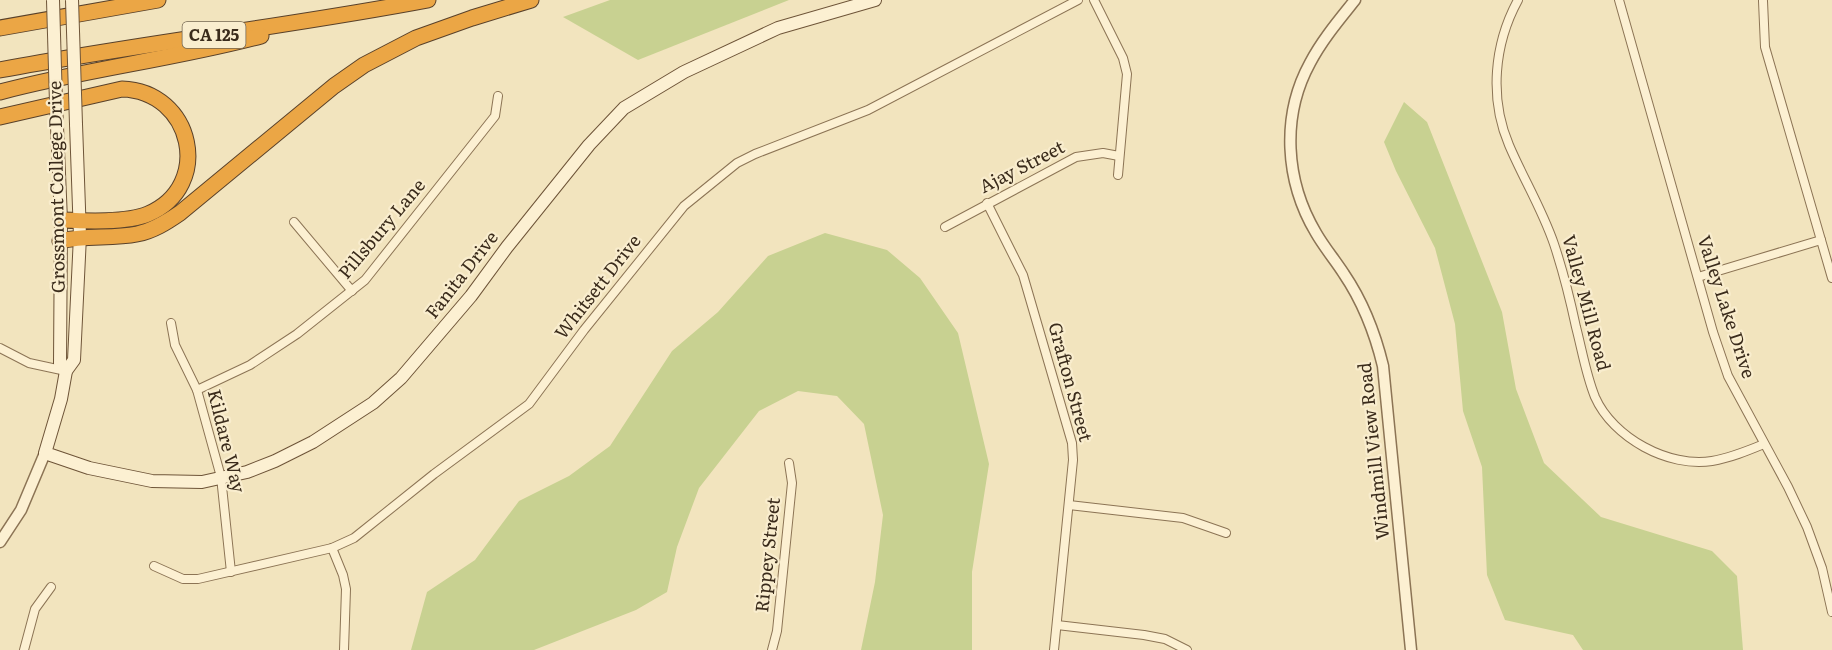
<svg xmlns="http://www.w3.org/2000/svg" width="1832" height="650" font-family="Literata,serif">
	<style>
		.green { fill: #c8d191 }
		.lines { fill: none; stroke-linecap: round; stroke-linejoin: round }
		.minor-casing { stroke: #8c7455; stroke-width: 10 }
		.tertiary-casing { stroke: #8c7455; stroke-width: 13 }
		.secondary-casing { stroke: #6e5438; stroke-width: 14 }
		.motorway-casing { stroke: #59412a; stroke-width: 17 }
		.minor { stroke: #fcf0d2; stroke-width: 8 }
		.tertiary { stroke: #fcf0d2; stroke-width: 10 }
		.secondary { stroke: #fcf0d2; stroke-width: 12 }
		.motorway { stroke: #eba645; stroke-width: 15 }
		.secondary-bridge-casing { stroke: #6e5438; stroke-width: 14; stroke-linecap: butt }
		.secondary-bridge { stroke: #fcf0d2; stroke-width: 12 }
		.labels { text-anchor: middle; stroke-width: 4.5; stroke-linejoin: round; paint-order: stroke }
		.shield { fill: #f9edce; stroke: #736551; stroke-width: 1.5 }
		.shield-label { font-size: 16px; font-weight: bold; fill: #3a2b1b }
		.street-label { font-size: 18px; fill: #3a2b1b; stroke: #f9edce }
	</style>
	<rect width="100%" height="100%" fill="#f2e4be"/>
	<g class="green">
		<polygon points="610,0 789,0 638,60 563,17"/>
		<polygon points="1404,102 1427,122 1502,312 1516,389 1544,463 1601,517 1712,551 1737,576 1743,650 1583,650 1573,635 1505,620 1487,575 1482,467 1463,411 1455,324 1435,248 1396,171 1384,142"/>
		<polygon points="825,233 887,250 920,278 958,333 989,464 972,572 972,650 861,650 875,582 883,515 864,424 837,396 798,391 759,411 699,488 677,547 667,592 636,610 534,650 411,650 427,592 475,560 519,501 569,476 610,446 672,351 718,312 768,256"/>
	</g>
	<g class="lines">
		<defs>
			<g id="minor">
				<polyline points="1094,0 1123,58 1127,74 1118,175"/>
				<path d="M1518,0C1494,44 1489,98 1509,145C1523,178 1542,209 1554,244C1563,271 1570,299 1576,327C1582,350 1586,375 1595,397C1613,438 1669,468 1712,461C1730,458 1747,451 1764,444"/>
				<polyline points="1619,0 1713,332 1728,376 1788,487 1807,527 1822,568 1832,612"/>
				<polyline points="1763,1 1765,47 1832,278"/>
				<polyline points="987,203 1023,275 1072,443 1073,460 1054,650"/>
				<polyline points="294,222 352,291"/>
				<polyline points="945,227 1076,157 1103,153 1119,156"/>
				<polyline points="1698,277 1821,240"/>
				<polyline points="171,323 175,345 197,390 221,477 231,572"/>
				<polyline points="0,348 29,363 66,371"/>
				<polyline points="197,390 250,365 297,334 365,280 495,116 498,96"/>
				<polyline points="1069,505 1183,518 1226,533"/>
				<polyline points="332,548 343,575 346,589 344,650"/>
				<polyline points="154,566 183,579 198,579 332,548 354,538 434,474 529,404 584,330 684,206 737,163 755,154 868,110 1078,0"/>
				<polyline points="1057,625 1144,635 1165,639 1187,650"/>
				<polyline points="24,650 35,609 51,587"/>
				<polyline points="772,650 777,631 792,483 789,463"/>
			</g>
			<g id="tertiary">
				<path d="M1355,0C1339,20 1322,40 1310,63C1281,116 1285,181 1316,233C1324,247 1335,260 1344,274C1363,302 1375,333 1383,366L1411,650"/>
				<polyline points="0,542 21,510 45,453"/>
			</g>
			<g id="secondary">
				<polyline points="56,103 61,220 60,364 66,371"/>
				<polyline points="76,124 80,236 74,360 66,371 61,399 45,453 89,468 152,481 202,482 247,472 275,461 313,442 373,403 401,378 471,296 507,247 589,145 624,108 684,72 778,28 875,0"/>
			</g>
			<g id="motorway">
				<polyline points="0,28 158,0"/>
				<path d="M0,70C142,43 286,27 428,0"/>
				<path d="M0,92C86,69 175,59 261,36"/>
				<path d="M0,117L122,89C193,91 214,186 148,214C127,223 84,221 61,220"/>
				<path d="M60,241C86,235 112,239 137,234C153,231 167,222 180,213L334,86L364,65L416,38L472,18L531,0"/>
			</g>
		</defs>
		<use href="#minor" class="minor-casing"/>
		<use href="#tertiary" class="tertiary-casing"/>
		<use href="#secondary" class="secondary-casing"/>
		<use href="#motorway" class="motorway-casing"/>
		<use href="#minor" class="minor"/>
		<use href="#tertiary" class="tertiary"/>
		<use href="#secondary" class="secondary"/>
		<use href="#motorway" class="motorway"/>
		<defs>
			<g id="secondary-bridge">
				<polyline points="53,0 56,103"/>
				<polyline points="72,0 76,124"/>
			</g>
		</defs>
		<use href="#secondary-bridge" class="secondary-bridge-casing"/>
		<use href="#secondary-bridge" class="secondary-bridge"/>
	</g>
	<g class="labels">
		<rect class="shield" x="182.5" y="22" width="63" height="26" rx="4.5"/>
		<g class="shield-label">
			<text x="214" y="41">CA 125</text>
		</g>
		<g class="street-label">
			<text transform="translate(1022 167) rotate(-27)" y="6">Ajay Street</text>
			<text transform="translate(57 187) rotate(-91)" y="6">Grossmont College Drive</text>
			<text transform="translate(382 229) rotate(-50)" y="6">Pillsbury Lane</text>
			<text transform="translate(462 275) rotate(-52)" y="6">Fanita Drive</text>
			<text transform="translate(598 287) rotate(-52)" y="6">Whitsett Drive</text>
			<text transform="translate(1586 303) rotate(75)" y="6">Valley Mill Road</text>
			<text transform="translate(1726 307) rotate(72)" y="6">Valley Lake Drive</text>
			<text transform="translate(1070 382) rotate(75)" y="6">Grafton Street</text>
			<text transform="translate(226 441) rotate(76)" y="6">Kildare Way</text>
			<text transform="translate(1374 451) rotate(-96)" y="6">Windmill View Road</text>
			<text transform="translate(768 555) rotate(-84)" y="6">Rippey Street</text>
		</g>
	</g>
</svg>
